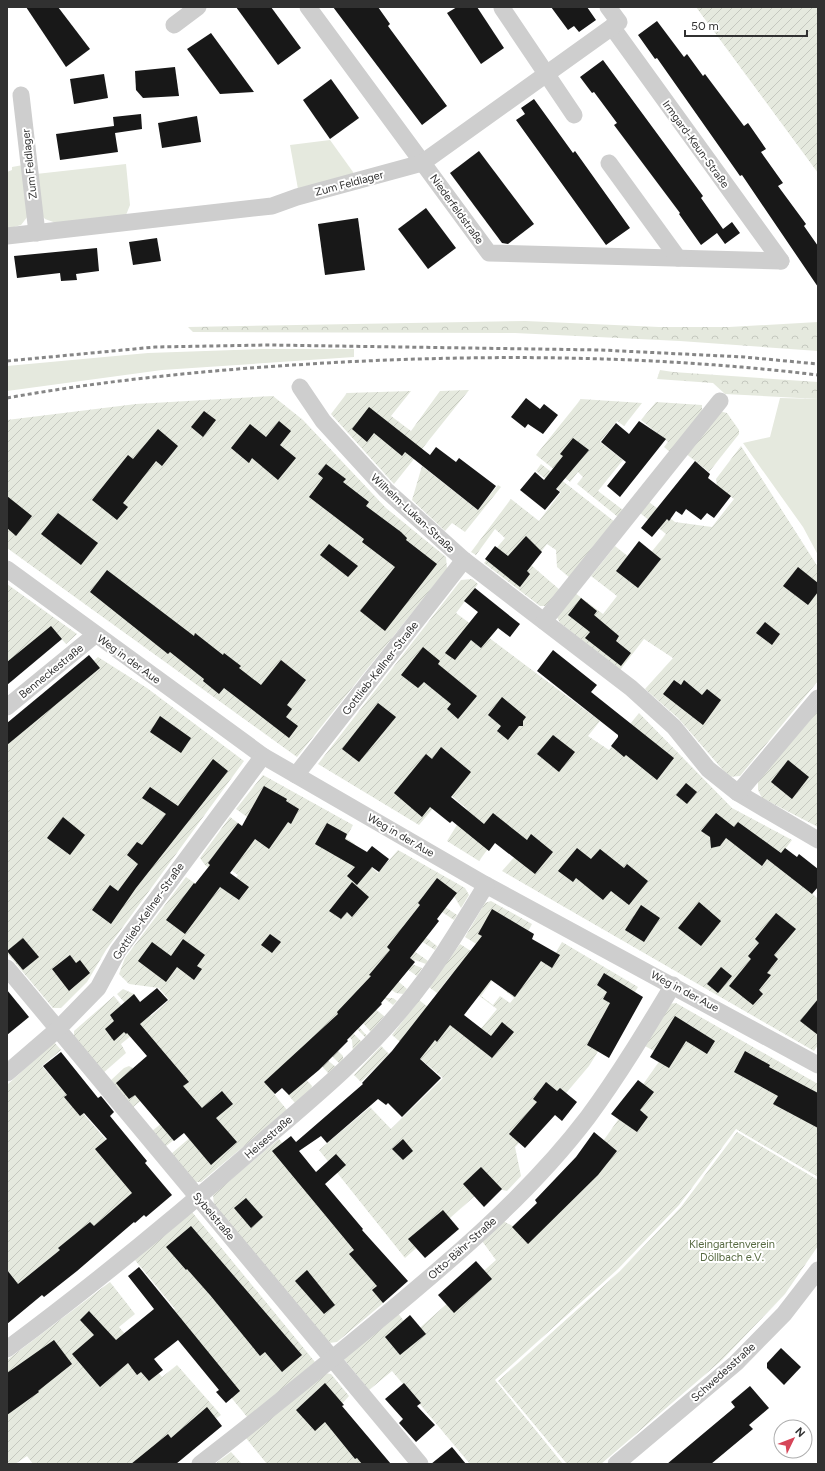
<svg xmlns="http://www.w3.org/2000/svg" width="825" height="1471" font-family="Figtree,sans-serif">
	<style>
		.green { fill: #e5e9de }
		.forest { fill: url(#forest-crowns) }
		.garden { fill: url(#garden-furrows) }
		.building { fill: #181818 }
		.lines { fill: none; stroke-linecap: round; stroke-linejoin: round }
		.street { stroke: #cecece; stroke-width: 17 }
		.rail { stroke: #868686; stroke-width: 3; stroke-dasharray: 4 3; stroke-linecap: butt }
		.labels { text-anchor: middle; stroke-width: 4; stroke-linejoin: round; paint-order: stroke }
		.street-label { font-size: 11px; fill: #313131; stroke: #fff }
		.park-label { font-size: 11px; fill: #576a42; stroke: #fff }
	</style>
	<defs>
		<pattern id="forest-crowns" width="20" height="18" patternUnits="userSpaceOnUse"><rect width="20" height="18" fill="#e5e9de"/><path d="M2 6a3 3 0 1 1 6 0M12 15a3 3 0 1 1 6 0" fill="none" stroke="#c5c8bf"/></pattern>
		<pattern id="garden-furrows" width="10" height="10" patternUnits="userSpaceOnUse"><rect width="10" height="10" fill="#e5e9de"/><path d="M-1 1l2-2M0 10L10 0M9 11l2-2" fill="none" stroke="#c5c8bf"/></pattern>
	</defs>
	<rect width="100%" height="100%" fill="#fff"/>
	<g class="green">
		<polygon points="330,140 353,172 354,176 298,189 290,145"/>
		<polygon points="126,164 130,205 126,215 56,223 45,219 41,214 36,174"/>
		<polygon points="23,165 28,216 21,225 7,229 7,172 12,170 12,167"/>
		<polygon points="261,349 354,349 354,357 162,370 7,391 7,366 148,353"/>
		<polygon points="780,398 818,399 818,555 803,527 743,443 770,437"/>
	</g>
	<g class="forest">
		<polygon points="525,321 659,327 729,327 818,322 818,351 680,341 515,333 193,332 188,327"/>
		<polygon points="660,370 673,372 818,382 818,399 725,394 713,383 657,379"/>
	</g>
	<g class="garden">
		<polygon points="696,7 818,7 818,173"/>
		<polygon points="469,390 394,484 331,414 347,393 411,391 391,416 411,431 440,391"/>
		<polygon points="273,396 303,420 386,508 446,557 447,569 297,757 7,548 7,420 136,404"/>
		<polygon points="581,399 642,403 624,426 617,421 600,442 623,460 598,491 623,510 618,517 577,484 583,477 578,472 570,482 536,455"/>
		<polygon points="656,402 702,405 702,411 671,453 664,447 668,442 641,420"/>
		<polygon points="719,411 727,413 739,430 739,434 709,472 685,453"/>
		<polygon points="741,446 818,567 818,681 740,776 729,777 678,718 645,689 673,658 644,639 620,670 560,623 557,617 575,593 603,614 617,596 591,576 615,546 640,566 666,534 640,513 649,502 675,522 712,527 734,499 717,486 716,479"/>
		<polygon points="541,464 615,522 570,578 557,567 556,550 547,544 531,565 560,590 548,606 540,606 484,563 505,538 495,529 476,555 471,552 511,499 539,521 561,492 536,471"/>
		<polygon points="422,466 478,510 498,485 501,487 465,532 452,523 445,531 412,500"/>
		<polygon points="472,579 478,584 456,613 600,721 588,736 609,750 639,713 732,808 792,840 777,860 818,899 818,1045 814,1051 502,871 526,844 504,827 479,861 447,841 467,809 447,792 419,825 318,764 461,580"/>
		<polygon points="7,584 77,634 66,644 57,634 7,676"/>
		<polygon points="98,657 147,688 244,761 106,950 87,982 61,1008 53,1008 7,953 7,736"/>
		<polygon points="818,707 818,827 762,798 758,790 758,780"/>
		<polygon points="263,775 353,825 346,838 355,844 352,850 378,873 398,850 465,888 469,895 461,908 454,896 445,907 457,915 454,920 442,912 424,936 437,946 435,950 421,941 414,951 428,961 426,964 415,960 412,964 422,968 417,976 407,969 398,981 407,989 403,994 396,993 390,989 384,995 387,998 393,998 397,1001 393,1005 383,997 374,1008 384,1016 371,1032 362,1022 358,1026 367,1036 366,1038 356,1028 352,1032 362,1042 353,1052 352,1040 348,1035 335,1048 343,1056 343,1061 340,1064 331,1055 326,1059 336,1067 329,1074 320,1064 305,1078 312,1086 311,1089 295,1103 282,1087 274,1094 287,1110 201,1182 195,1182 171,1154 214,1117 209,1111 165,1147 152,1131 162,1123 165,1080 131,1109 109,1082 124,1068 129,1066 135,1069 155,1062 132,1035 121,1044 126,1053 102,1074 74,1040 74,1031 114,996 122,1006 125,1003 117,994 123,989 134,994 151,1016 169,1000 159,988 129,984 119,974 125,958 186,877 210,894 217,885 226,891 238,875 231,870 223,879 205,865 200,858 230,817 259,839 265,830 236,809"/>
		<polygon points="491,901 532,924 522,943 552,959 562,942 638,987 589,1066 556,1105 515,1147 521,1176 507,1191 486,1186 405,1258 319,1150 370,1107 391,1129 443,1078 392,1035 419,1000 471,1041 497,1009 451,975 437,993 429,987 460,944 500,970 481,996 493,1005 500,996 510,1003 514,998 503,989 517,969 465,937 485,903"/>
		<polygon points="676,1003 818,1084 818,1177 736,1129 679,1205 618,1269 495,1380 563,1464 470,1464 392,1371 369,1390 343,1358 398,1313 413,1334 496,1260 482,1241 503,1221 524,1232 594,1154 663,1056 645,1046 669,1004"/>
		<polygon points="54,1042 61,1050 42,1066 153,1194 7,1304 7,1085"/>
		<polygon points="381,1046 389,1054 361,1082 354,1075"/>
		<polygon points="737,1132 818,1180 818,1246 785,1294 722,1360 601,1464 567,1464 498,1381 620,1271 681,1207"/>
		<polygon points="279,1139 397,1287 381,1305 337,1342 329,1343 214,1206 213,1194"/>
		<polygon points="192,1212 315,1362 248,1418 165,1317 175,1309 135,1260"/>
		<polygon points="110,1282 135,1314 119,1327 162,1377 177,1365 221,1415 152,1464 33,1464 27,1456 15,1464 7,1464 7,1360"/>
		<polygon points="325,1373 331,1374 349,1396 341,1405 375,1464 267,1464 246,1438"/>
		<polygon points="231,1452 242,1464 215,1464"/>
	</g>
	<g class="building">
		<polygon points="26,7 58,7 90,49 66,67"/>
		<polygon points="236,7 271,7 301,48 278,65"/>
		<polygon points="333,7 378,7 390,24 388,26 447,106 422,125"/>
		<polygon points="457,7 477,7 504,48 481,64 447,13"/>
		<polygon points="551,7 587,7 596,20 579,32 574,26 568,30"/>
		<polygon points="657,21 684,57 687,54 703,76 705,74 744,126 748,123 766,149 761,152 783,183 778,186 806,224 804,226 818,246 818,287 742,175 740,176 657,58 655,59 638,35"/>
		<polygon points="211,33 254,92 220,94 187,49"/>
		<polygon points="603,60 703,196 701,198 723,229 732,222 740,233 725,244 717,233 701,245 679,214 680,213 614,125 617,123 594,92 592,93 580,77"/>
		<polygon points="175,67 179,96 143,98 136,90 135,71"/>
		<polygon points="104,74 108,98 74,104 70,79"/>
		<polygon points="331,79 359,118 330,139 303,100"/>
		<polygon points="534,99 573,153 575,151 630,228 606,245 516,120 525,114 521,108"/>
		<polygon points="141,114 142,129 115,133 118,152 60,160 56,134 114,126 113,117"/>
		<polygon points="197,116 201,142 162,148 158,123"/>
		<polygon points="479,151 534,224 508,244 502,243 450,173"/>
		<polygon points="426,208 456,248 428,269 398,229"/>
		<polygon points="358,218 365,270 325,275 318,224"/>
		<polygon points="157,238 161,261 133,265 129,242"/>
		<polygon points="97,248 99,271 76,274 77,280 61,281 60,273 17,278 14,256"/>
		<polygon points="526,398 540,409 544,404 558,415 543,434 528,424 525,428 511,417"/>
		<polygon points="369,407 430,455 436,447 456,462 459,458 496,486 478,510 405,452 402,456 374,433 367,442 352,429"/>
		<polygon points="204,411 216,420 203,437 191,427"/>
		<polygon points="279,421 291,431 280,445 296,458 278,480 252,458 249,463 231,448 250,424 266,437"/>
		<polygon points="639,421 666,439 620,497 607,486 626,462 601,442 616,423 629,434"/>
		<polygon points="158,429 178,446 162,466 156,461 123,503 128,507 117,520 92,500 128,455 133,459"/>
		<polygon points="573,438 589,450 556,489 560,492 545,510 520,490 535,472 544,480 563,456 560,454"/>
		<polygon points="695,461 710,474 708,478 731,496 714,518 707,513 701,520 686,509 682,515 676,511 669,521 667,519 652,537 641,528"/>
		<polygon points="326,464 346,479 343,482 369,502 366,506 401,532 407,538 406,540 437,564 385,631 360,611 395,567 362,542 364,539 309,497 323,478 318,474"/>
		<polygon points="7,496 32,516 16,536 7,528"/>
		<polygon points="58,513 98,543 81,565 41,534"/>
		<polygon points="526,536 542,552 527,571 530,574 520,587 485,559 495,546 508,556"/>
		<polygon points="639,541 661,559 638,588 616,571"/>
		<polygon points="329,544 358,566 348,577 320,555"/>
		<polygon points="798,567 818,583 818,592 808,605 783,586"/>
		<polygon points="107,570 194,636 195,633 223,655 224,653 241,666 239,668 261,685 281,660 306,680 287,705 292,709 286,717 298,726 289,738 224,688 219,694 203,681 204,679 170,652 168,654 90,592"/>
		<polygon points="475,588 520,624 510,637 498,628 481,648 471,640 455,660 445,653 478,612 464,601"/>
		<polygon points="581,598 597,611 594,615 619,636 616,641 631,653 621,666 585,638 590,632 568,615"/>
		<polygon points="765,622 780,634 772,645 756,633"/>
		<polygon points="51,626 62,639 7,685 7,662"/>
		<polygon points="423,647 440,661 438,664 477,696 458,719 447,709 451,704 424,682 418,688 401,675"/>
		<polygon points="553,650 597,685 591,692 674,758 657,780 626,755 624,757 611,746 618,737 618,735 537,671"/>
		<polygon points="89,655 100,668 7,745 7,723"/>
		<polygon points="674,680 681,685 684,680 702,695 707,689 721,700 703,725 663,694"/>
		<polygon points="502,697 526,717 523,721 523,726 519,726 508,740 497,731 501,726 488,715"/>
		<polygon points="378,703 396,717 359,762 342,749"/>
		<polygon points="160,716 191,738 181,753 150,732"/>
		<polygon points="553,735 575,752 559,772 537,754"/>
		<polygon points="441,747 471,772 451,797 484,824 493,813 527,840 531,834 553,852 535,874 495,843 489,851 452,821 450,823 430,807 422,817 394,793 426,754 432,759"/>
		<polygon points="213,759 228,771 136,888 111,924 92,910 110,885 118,891 138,864 127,855 137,842 142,845 166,814 142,798 150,787 178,806"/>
		<polygon points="788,760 809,777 792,799 771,782"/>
		<polygon points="686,783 697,792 687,804 676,795"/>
		<polygon points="264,786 287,799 286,801 299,809 291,824 288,822 269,849 255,839 230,873 249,887 239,900 220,887 185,934 166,920 194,883 195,884 210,865 208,863 238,823 242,826"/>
		<polygon points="716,813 734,827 738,822 781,853 785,848 797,857 799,854 818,869 818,887 812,894 767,859 762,866 726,838 720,846 711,848 710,837 701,831"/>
		<polygon points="63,817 85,835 70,855 47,838"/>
		<polygon points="327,823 347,834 345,839 367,852 372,846 389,859 379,872 372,867 357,885 347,876 355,867 315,844"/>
		<polygon points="577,848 591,859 600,849 624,868 627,864 648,881 629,905 611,891 603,900 576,878 573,882 558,871"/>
		<polygon points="437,878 457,893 437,919 439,921 410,958 415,962 381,1003 382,1004 347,1040 348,1041 319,1070 289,1095 282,1088 275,1094 264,1082 338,1014 337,1012 371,976 369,975 390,950 387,947 420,905 418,903"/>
		<polygon points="352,882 369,897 352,917 347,912 341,919 329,911"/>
		<polygon points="699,902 721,921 701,946 678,928"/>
		<polygon points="641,905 660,918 644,942 625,930"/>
		<polygon points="492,909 534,934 532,939 560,955 552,968 541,961 515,997 491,980 464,1015 491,1036 502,1022 514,1032 492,1058 450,1025 437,1042 435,1040 420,1059 441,1078 402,1117 388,1103 386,1105 378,1099 327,1143 321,1136 299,1151 316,1172 336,1154 346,1165 325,1184 363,1229 362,1230 408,1281 383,1303 372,1290 377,1286 349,1254 354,1250 272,1151 291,1136 296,1142 363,1084 362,1083 392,1051 482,936 478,934"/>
		<polygon points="776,913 796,929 774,955 778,959 767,973 771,975 759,990 763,994 753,1005 729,986 751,959 748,956 759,943 755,939"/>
		<polygon points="270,934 281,942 272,953 261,945"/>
		<polygon points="23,938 39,957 23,970 7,951"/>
		<polygon points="183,939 205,955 197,966 202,969 194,980 177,967 166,982 138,961 152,942 171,956"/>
		<polygon points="70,955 76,963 80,960 90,973 69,991 52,969"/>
		<polygon points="721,967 732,976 718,993 707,984"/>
		<polygon points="604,973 643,997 609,1058 587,1045 610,1003 603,999 607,992 597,985"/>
		<polygon points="157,988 168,1000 140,1024 189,1082 183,1086 202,1108 222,1091 233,1104 216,1118 237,1142 211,1165 184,1133 174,1141 135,1095 129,1099 116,1083 147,1056 127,1033 126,1034 124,1032 114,1041 105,1029 114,1021 110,1015 134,994 140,1002"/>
		<polygon points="7,990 29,1017 7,1035"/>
		<polygon points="818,999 818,1035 800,1021"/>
		<polygon points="675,1016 715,1041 707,1054 686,1041 669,1068 650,1057"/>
		<polygon points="745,1051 770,1065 769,1067 818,1093 818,1128 773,1104 778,1096 734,1072"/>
		<polygon points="61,1052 98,1098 101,1096 114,1112 110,1116 147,1161 145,1163 172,1195 146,1217 144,1215 135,1223 134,1222 77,1271 44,1297 42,1295 7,1324 7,1270 18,1284 60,1250 58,1248 90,1222 94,1226 132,1193 95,1149 107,1139 84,1113 80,1116 64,1097 67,1095 43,1066"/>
		<polygon points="638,1080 654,1092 640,1110 648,1117 637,1132 611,1114"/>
		<polygon points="546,1082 557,1091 560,1088 577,1102 562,1121 555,1115 525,1148 509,1134 537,1102 533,1099"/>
		<polygon points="594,1132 617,1151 598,1175 528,1244 512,1227 537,1203 535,1200 576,1157"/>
		<polygon points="403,1139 413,1151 403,1160 392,1149"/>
		<polygon points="481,1167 502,1189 484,1207 463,1184"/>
		<polygon points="246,1198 263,1217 251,1228 234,1208"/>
		<polygon points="443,1210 459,1229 425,1258 408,1239"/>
		<polygon points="191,1226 302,1355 282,1372 265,1352 260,1356 210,1295 187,1269 186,1270 166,1247"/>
		<polygon points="476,1261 492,1279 454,1313 438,1295"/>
		<polygon points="139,1267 240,1391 226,1403 216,1392 219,1390 178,1340 154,1359 163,1370 149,1381 141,1372 137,1375 128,1363 100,1387 72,1354 94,1335 80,1320 89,1311 116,1340 154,1309 128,1276"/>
		<polygon points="307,1270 335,1305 324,1314 295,1281"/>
		<polygon points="410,1315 426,1334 400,1355 385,1337"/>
		<polygon points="54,1340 72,1364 38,1391 39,1392 7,1415 7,1373"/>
		<polygon points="781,1348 801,1367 784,1385 767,1368 767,1363"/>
		<polygon points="325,1383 344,1405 342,1406 391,1464 362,1464 357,1458 355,1459 325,1422 315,1431 296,1410"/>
		<polygon points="404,1383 421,1403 417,1406 435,1425 416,1442 399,1423 403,1419 385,1399"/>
		<polygon points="750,1386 769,1408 749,1425 753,1429 711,1464 667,1464 735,1407 731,1402"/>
		<polygon points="207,1407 222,1426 176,1464 131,1464 168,1434 171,1438"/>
		<polygon points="452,1447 466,1464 431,1464"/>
	</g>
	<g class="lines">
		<g class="street">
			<polyline points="308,7 489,253 781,261"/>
			<polyline points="502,8 574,115"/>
			<polyline points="174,25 198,7"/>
			<polyline points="612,27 781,261"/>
			<polyline points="21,95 37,233"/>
			<polyline points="609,163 678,258"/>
			<polyline points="7,236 272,206 297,197 422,163 619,22 608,7"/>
			<polyline points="300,387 323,421 386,490 464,560 631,688 674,727 708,769 738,793 818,840"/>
			<polyline points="7,569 263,756 486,885 818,1065"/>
			<polyline points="544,621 720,401"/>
			<polyline points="7,707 95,635"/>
			<polyline points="296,775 464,560"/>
			<polyline points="738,793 818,698"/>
			<polyline points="7,968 420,1464"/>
			<polyline points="7,1073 58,1029 98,988 118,951 263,756"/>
			<path d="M7,1349C96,1283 181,1213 264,1140C313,1098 364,1056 405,1005C436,968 461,926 486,885"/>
			<path d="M200,1464C259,1419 316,1372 373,1325C448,1263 529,1195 588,1117C619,1075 646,1030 673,985"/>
			<polyline points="616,1464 736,1363 784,1314 818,1270"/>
		</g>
		<g class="rail">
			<polyline points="7,361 155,347 269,345 601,350 744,357 818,364"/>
			<path d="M7,398C118,378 232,368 344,362C502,354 661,356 818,375"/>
		</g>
	</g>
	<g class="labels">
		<g class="street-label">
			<text transform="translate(696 144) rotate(54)" y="4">Irmgard-Keun-Straße</text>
			<text transform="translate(29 164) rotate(-96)" y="4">Zum Feldlager</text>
			<text transform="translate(349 183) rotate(-15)" y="4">Zum Feldlager</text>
			<text transform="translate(457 209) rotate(54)" y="4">Niederfeldstraße</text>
			<text transform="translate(413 513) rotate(43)" y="4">Wilhelm-Lukan-Straße</text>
			<text transform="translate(129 659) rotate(36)" y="4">Weg in der Aue</text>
			<text transform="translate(380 668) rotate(-52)" y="4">Gottlieb-Kellner-Straße</text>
			<text transform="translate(51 671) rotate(-39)" y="4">Benneckestraße</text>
			<text transform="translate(401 835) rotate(30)" y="4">Weg in der Aue</text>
			<text transform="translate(148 911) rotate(-55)" y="4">Gottlieb-Kellner-Straße</text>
			<text transform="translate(685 991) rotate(28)" y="4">Weg in der Aue</text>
			<text transform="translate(268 1137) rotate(-41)" y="4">Heisestraße</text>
			<text transform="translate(214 1216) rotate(50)" y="4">Sybelstraße</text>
			<text transform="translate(462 1248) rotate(-42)" y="4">Otto-Bähr-Straße</text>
			<text transform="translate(723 1372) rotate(-42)" y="4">Schwedesstraße</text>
		</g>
		<g class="park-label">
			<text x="732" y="1248">Kleingartenverein<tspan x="732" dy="13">Döllbach e.V.</tspan></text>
		</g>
	</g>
	<rect width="825" height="1471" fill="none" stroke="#313131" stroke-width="16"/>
	<g transform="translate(793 1439) rotate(47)"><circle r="19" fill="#ffffff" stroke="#adadad"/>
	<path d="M0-3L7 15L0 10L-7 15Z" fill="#d64558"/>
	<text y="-6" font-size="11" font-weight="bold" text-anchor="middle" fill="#313131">N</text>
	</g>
	<path d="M685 30v6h122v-6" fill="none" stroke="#313131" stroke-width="2"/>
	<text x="691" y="30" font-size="12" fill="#313131" stroke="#ffffff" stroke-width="3" paint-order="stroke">50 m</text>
</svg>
